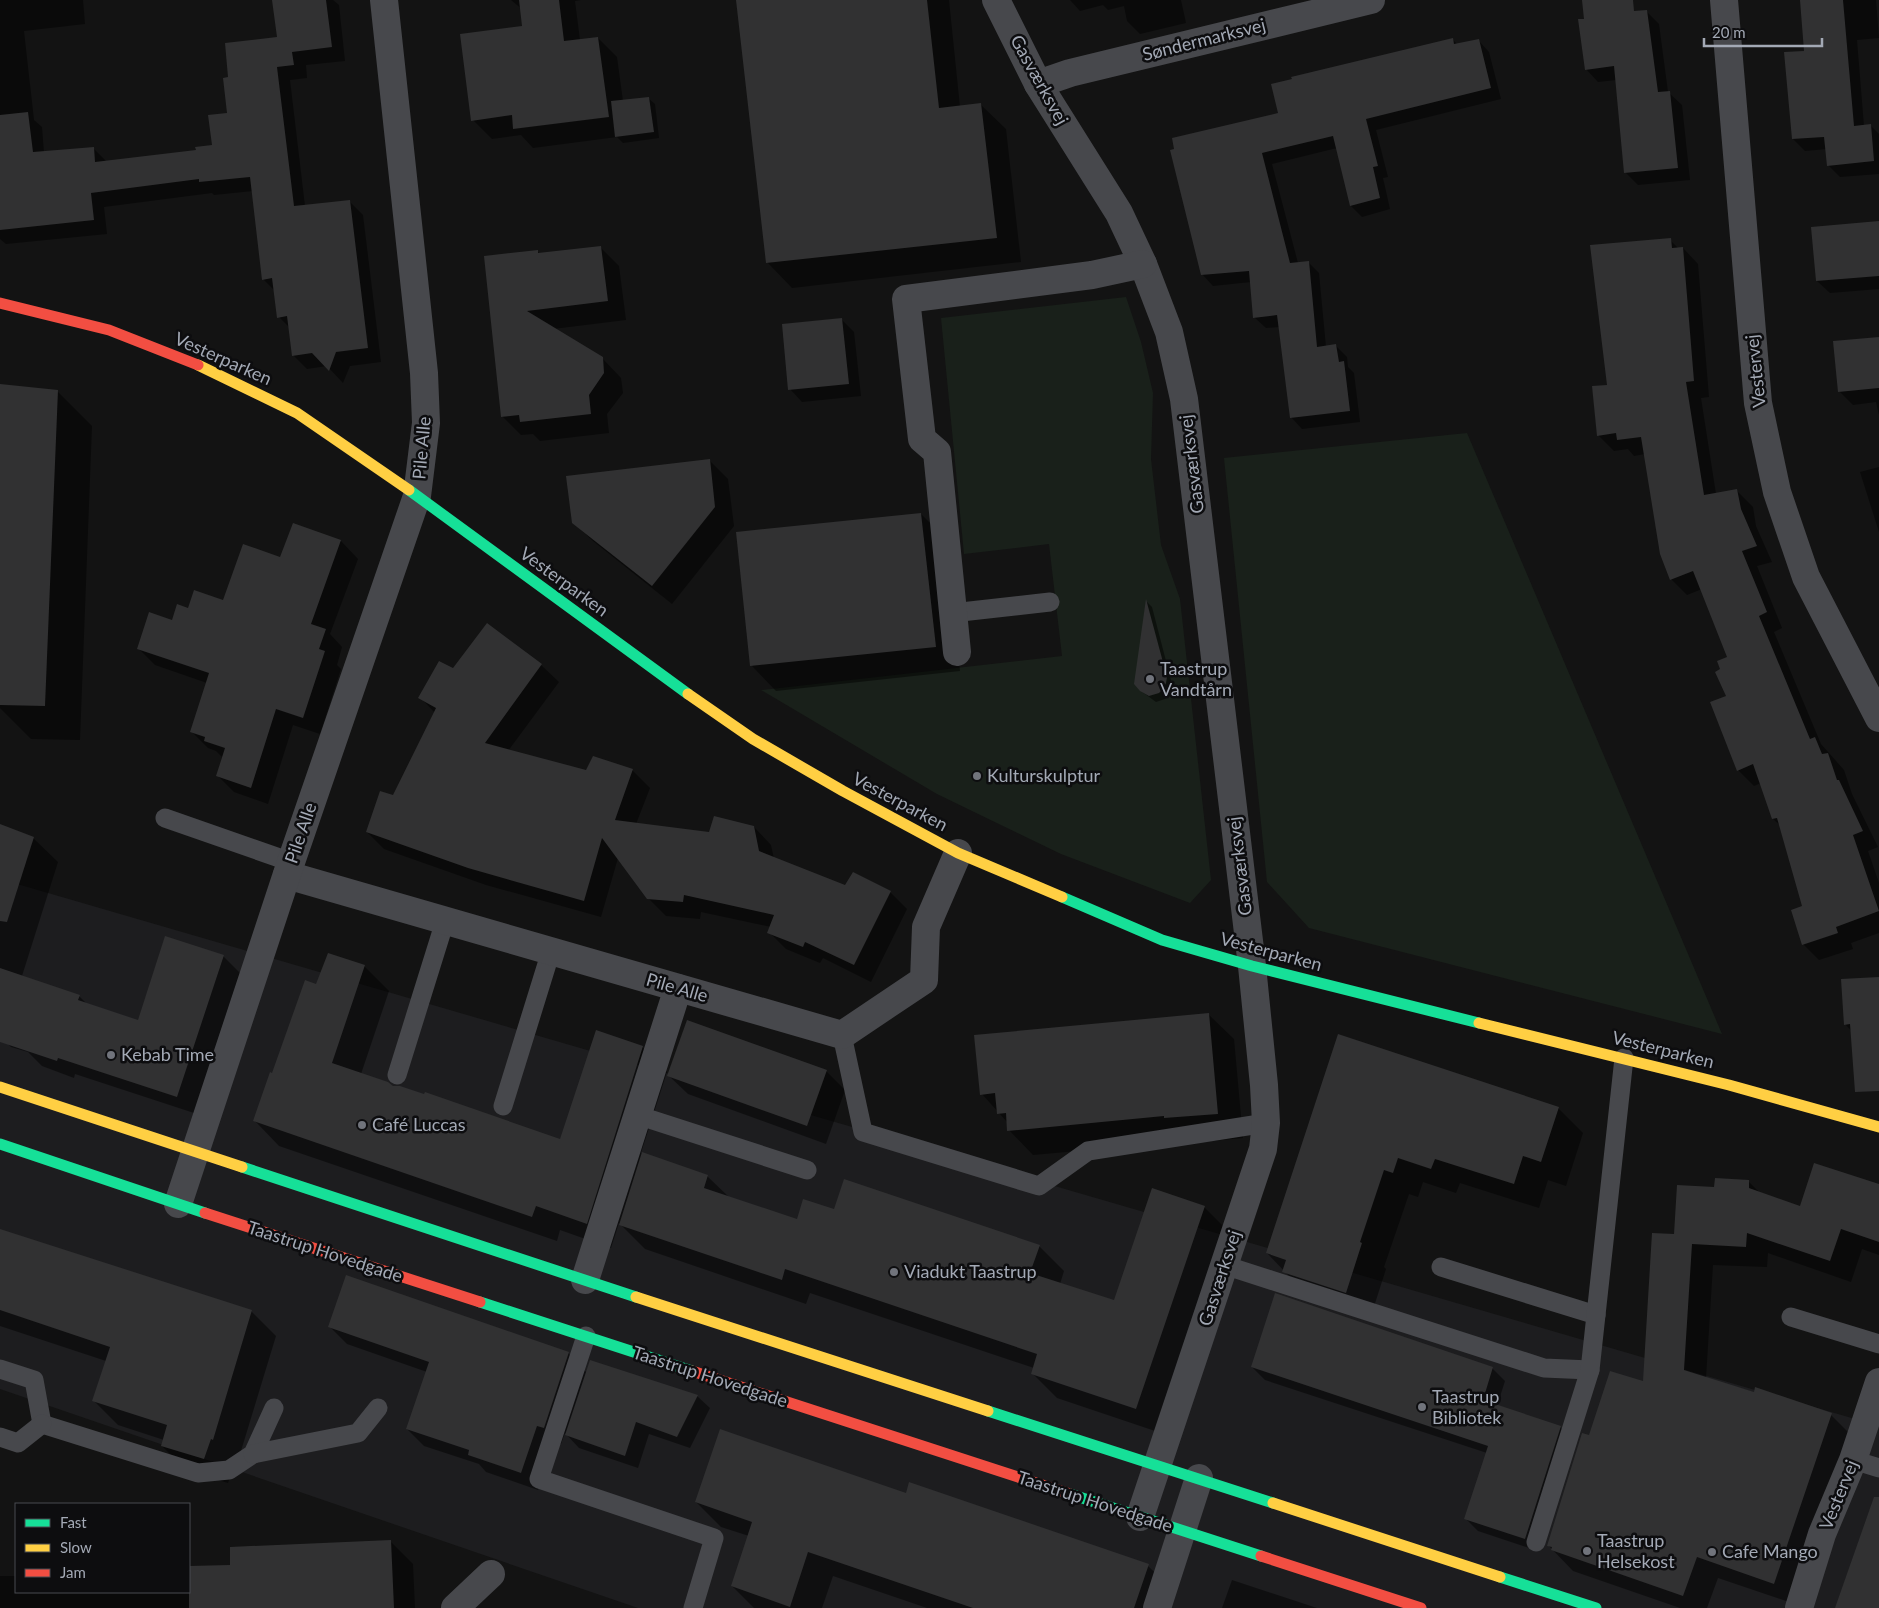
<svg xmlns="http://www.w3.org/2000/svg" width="1879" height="1608" font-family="Lato,sans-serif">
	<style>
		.built { fill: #1d1d1f }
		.green { fill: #19201a }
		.shadow { fill: #0007 }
		.building { fill: #313132 }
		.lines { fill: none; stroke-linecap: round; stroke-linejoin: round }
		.lane { stroke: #47484c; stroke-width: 19 }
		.street { stroke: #47484c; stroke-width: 28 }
		.fast { stroke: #16e098; stroke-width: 11 }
		.slow { stroke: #ffcf43; stroke-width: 11 }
		.jam { stroke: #f24e42; stroke-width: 11 }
		.poi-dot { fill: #71747c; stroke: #0d0d0f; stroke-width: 2 }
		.labels { text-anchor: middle; stroke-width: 5; stroke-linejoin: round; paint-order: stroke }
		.street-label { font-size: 18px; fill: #a3a9b5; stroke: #0d0d0f }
		.poi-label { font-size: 18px; fill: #a3a9b5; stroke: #0d0d0f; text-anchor: start }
	</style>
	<rect width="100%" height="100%" fill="#131313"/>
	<polygon class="built" points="0,879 1879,1426 1879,1608 638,1608 0,1389"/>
	<g class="green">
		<polygon points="1126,297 1141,342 1153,393 1151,459 1161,545 1180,599 1211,880 1190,903 1061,854 937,794 761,690 1062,656 1049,544 964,554 941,318"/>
		<polygon points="1467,433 1722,1034 1309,928 1267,882 1224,458"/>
	</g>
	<g class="shadow">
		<polygon points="0,0 83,0 85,24 24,31 34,120 42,127 44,153 93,148 107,162 197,151 213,146 228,114 229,79 278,38 273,0 333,0 339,5 345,61 306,65 307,78 290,80 305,206 349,201 363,215 381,362 350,366 343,383 327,366 307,369 293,355 290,328 279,317 275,291 263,279 253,191 214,195 212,193 104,207 107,234 6,244 0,239"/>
		<polygon points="511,0 581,0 575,1 580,40 598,38 617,57 623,101 648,98 655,104 659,138 623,143 617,137 533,148 521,135 492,139 473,120 541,25"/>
		<polygon points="738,0 949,0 960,107 981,105 1006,129 1021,262 792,288 768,263"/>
		<polygon points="1070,0 1181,0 1186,23 1140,34 1127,21 1124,6 1108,10 1103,5 1080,11"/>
		<polygon points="1801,0 1876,0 1879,38 1857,40 1864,126 1870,125 1879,134 1879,174 1840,177 1828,165 1827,149 1805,151 1793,139 1805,52"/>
		<polygon points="1646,11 1659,24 1668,92 1682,105 1690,180 1638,185 1625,172 1616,80 1598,82 1586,69"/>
		<polygon points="1452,39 1458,45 1478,40 1489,52 1501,99 1376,130 1388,177 1383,178 1390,209 1362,217 1351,206 1337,148 1272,164 1298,263 1308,262 1319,273 1326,347 1336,346 1347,357 1348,367 1354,373 1360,422 1302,429 1291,417 1280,327 1266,328 1254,317 1251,282 1213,286 1202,274 1279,114"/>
		<polygon points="1879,222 1879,289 1830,293 1817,281"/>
		<polygon points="1670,240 1679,249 1683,248 1698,264 1709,397 1701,398 1716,494 1737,491 1753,507 1756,526 1772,562 1757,566 1782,628 1774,632 1821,744 1844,770 1852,794 1878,847 1868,851 1879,883 1879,933 1851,943 1853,949 1819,960 1803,944 1804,907 1781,826 1773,819 1761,783 1754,786 1738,770 1722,670 1729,657 1702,589 1687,595 1671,579 1645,454 1634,456 1628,449 1614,451 1599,436 1608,386"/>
		<polygon points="600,247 619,266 626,320 553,329 602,358 621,378 623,393 607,414 609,433 540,441 533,434 521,435 502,416 537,251 540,254"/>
		<polygon points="842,320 854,332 861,396 802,402 790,389"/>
		<polygon points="1879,338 1879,415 1876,402 1853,405 1839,391"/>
		<polygon points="0,385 57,391 92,426 80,740 31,739 0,708"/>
		<polygon points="709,460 728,479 734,526 672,604 593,541 573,522"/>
		<polygon points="1879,467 1879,532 1860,472"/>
		<polygon points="921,514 946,539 960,671 776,691 752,666"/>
		<polygon points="293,525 341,541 358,559 330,634 342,647 337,665 341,669 320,734 293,725 268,804 234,792 217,775 222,757 216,751 208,748 191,731 207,683 155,665 138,648 189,609 224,602 281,559"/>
		<polygon points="1147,602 1152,607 1172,684 1172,690 1169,695 1165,699 1156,702 1141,691"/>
		<polygon points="487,625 541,665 559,682 508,751 587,772 632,770 650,788 636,824 710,834 754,827 771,845 774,859 845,887 890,892 907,909 871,982 823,958 820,963 786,949 769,932 771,927 701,912 700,919 666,916 648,898 618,858 601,917 486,885 384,849 367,832 394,797 435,713 420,697 453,669"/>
		<polygon points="0,826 33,838 58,862 22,976 79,996 88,1005 138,1021 223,956 240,973 194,1113 75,1074 74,1078 42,1066 28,1052 11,1047 0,1036"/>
		<polygon points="364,966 389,991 361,1074 393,1087 560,1140 642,1047 667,1072 641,1153 707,1176 730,1198 798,1221 835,1211 1039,1246 1064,1271 1060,1284 1115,1302 1204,1207 1229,1232 1161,1433 1057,1398 1032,1373 1034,1368 810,1293 806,1304 645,1249 619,1223 611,1248 560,1230 557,1241 279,1146 255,1121 273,1075 317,985"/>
		<polygon points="1879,978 1879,1060 1845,1024"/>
		<polygon points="1209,1015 1234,1039 1243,1138 1190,1143 1188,1141 1033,1155 1009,1130 1008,1123 982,1094"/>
		<polygon points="1339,1035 1558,1108 1583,1133 1566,1186 1548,1180 1539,1208 1460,1183 1456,1193 1423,1182 1418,1197 1409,1194 1384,1267 1386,1269 1371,1316 1308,1296 1267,1253"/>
		<polygon points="826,1071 845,1090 826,1144 688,1094 669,1076"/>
		<polygon points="1748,1181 1761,1194 1801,1207 1879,1186 1879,1255 1862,1249 1851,1282 1768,1253 1767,1267 1713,1265 1706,1378 1831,1415 1852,1436 1795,1604 1718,1578 1707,1608 1680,1608 1573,1571 1548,1545 1590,1437 1644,1383 1676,1236 1715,1188"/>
		<polygon points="0,1230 251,1311 276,1336 237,1464 235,1463 228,1483 186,1470 162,1446 164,1440 118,1425 94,1401 106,1361 0,1326"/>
		<polygon points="330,1327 568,1353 587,1373 697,1396 710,1408 690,1448 649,1434 638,1468 579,1448 565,1433 561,1444 554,1442 538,1490 486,1472 479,1464 424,1446 407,1429 427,1372 347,1344"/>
		<polygon points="1252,1367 1492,1368 1505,1381 1497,1406 1560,1427 1573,1440 1538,1551 1478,1531 1465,1518 1487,1453 1265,1380"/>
		<polygon points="907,1494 1148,1566 1173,1590 1167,1608 927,1608 833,1576 822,1608 754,1608 732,1586 749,1536 721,1527 696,1502"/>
		<polygon points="390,1541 413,1564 415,1608 0,1608 0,1576 16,1576 16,1592 189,1592 189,1568 232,1566"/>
		<polygon points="1232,1580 1317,1608 1222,1608"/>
	</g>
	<g class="building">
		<polygon points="272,0 326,0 332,47 292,52 294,65 277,67 294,206 350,200 368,348 336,352 329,371 312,353 292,356 287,316 277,318 272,278 262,280 250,177 199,182 199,179 91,193 94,220 0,230 0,115 28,112 33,152 94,147 95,162 196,150 195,147 212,145 208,115 227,113 223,78 228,77 225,43 277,37"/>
		<polygon points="519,0 559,0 564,41 598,37 609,117 513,129 512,115 471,121 460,34 522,26"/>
		<polygon points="736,0 927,0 939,108 981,103 997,238 766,263"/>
		<polygon points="1582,0 1633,0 1634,11 1647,10 1658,92 1670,91 1678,168 1624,173 1614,66 1585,70 1578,19 1584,19"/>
		<polygon points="1800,0 1843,0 1854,126 1871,124 1874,161 1827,166 1824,137 1792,139 1784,52 1804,51"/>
		<polygon points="1453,38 1454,44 1479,39 1491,88 1366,119 1378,166 1373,167 1380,198 1350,206 1333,136 1262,153 1290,263 1309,261 1317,347 1336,344 1339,362 1344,361 1350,411 1290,418 1277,315 1253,318 1249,271 1201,275 1170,150 1174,149 1172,138 1278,113 1271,84 1292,79 1291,77"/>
		<polygon points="649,97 654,132 615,137 611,101"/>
		<polygon points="1879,221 1879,276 1816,281 1811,227"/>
		<polygon points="1671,238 1672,248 1683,247 1694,381 1686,382 1704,495 1737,489 1741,509 1757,546 1742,551 1767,612 1759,616 1810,739 1815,737 1822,754 1828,753 1837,780 1839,780 1863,831 1853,835 1879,911 1836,927 1838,933 1802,945 1791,910 1802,906 1777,818 1772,819 1753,764 1737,771 1710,702 1726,696 1715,672 1720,669 1717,661 1727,657 1693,571 1670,580 1660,554 1641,437 1617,440 1616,433 1597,436 1592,386 1607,385 1590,245"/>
		<polygon points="601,246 608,301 527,311 603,357 604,373 589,395 591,414 520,422 519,415 501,417 484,256 538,250 538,253"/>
		<polygon points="842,318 849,384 788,390 782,324"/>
		<polygon points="1879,337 1879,388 1838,392 1833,341"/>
		<polygon points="0,384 58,390 45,706 0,705"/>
		<polygon points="710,459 715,507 652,586 572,523 566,476"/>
		<polygon points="921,513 936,647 750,666 736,532"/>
		<polygon points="293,523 341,540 311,624 326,629 319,649 325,651 303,718 276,709 251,788 216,776 225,748 204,741 205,737 190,732 209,673 137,649 149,612 172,620 177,604 188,608 194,590 223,600 243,544 280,557"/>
		<polygon points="1146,599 1167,677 1166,683 1163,689 1159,693 1149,696 1140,691 1134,684"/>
		<polygon points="487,623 542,664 485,743 586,770 593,756 633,769 615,820 709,832 714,816 754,826 759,851 845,885 853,872 891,891 854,965 805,942 803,947 767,933 774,915 684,895 683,902 647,899 602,838 584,901 468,868 366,832 380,791 393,795 436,708 418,698 439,661 453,668"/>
		<polygon points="0,824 34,837 7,922 0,921"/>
		<polygon points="165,936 224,955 177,1097 58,1058 57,1061 0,1042 0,968 80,995 78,1000 138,1020"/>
		<polygon points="328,953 365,965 332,1063 388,1082 393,1086 400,1086 424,1094 425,1092 560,1139 596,1030 643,1046 587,1224 536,1206 532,1217 253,1121 270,1072 272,1073 305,980 316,984"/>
		<polygon points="1879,977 1879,1091 1855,1092 1850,1024 1844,1025 1841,979"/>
		<polygon points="1209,1013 1218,1114 1164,1118 1164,1116 1007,1131 1006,1113 997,1114 995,1093 980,1095 974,1035"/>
		<polygon points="687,1020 827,1070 807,1126 667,1076"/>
		<polygon points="1338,1034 1559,1107 1541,1162 1523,1156 1514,1184 1435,1159 1431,1169 1398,1158 1393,1173 1384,1170 1360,1242 1362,1243 1346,1293 1282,1272 1286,1260 1266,1253"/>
		<polygon points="642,1152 708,1175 704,1188 797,1219 803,1199 834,1209 844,1179 1040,1245 1030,1273 1114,1300 1152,1188 1205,1206 1136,1409 1031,1374 1037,1354 785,1269 782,1280 619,1225"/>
		<polygon points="1814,1163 1879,1184 1879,1242 1841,1229 1830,1261 1747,1233 1746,1247 1692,1244 1684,1370 1754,1392 1755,1387 1832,1413 1774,1584 1697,1557 1683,1596 1551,1550 1552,1547 1547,1546 1582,1433 1589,1435 1610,1371 1643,1381 1652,1233 1674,1234 1677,1185 1714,1187 1715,1178 1749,1180 1749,1188 1800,1206"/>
		<polygon points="0,1229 252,1310 213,1440 211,1439 204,1459 161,1446 167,1425 92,1401 110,1347 0,1310"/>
		<polygon points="346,1275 569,1352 544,1428 537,1426 521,1473 468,1455 469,1450 406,1429 429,1362 328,1327"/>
		<polygon points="1275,1293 1493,1367 1483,1400 1561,1426 1525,1539 1464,1519 1488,1446 1251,1367"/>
		<polygon points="590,1360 698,1395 677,1437 636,1422 625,1456 565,1435"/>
		<polygon points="720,1429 906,1493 909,1482 1149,1564 1134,1608 973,1608 808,1552 790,1607 731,1586 752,1522 695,1502"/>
		<polygon points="1874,1497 1879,1497 1879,1608 1835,1608"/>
		<polygon points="391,1540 394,1608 189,1608 189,1566 230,1565 230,1547"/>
	</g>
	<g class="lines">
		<g class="lane">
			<polyline points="952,613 1050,602"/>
			<polyline points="165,818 291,862"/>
			<polyline points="842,1035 863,1132 1039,1186 1088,1151 1266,1123"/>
			<polyline points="397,1075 445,921"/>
			<polyline points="503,1106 551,951"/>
			<polyline points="637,1115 807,1170"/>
			<polyline points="1224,1265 1544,1368 1590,1370"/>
			<polyline points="1441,1267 1596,1315"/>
			<polyline points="1791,1317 1879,1344"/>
			<polyline points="586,1336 539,1479 714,1538 693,1608"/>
			<polyline points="0,1369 34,1380 42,1424"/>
			<polyline points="42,1424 198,1473 229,1470 253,1454 274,1408"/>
			<polyline points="0,1437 18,1443 42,1424"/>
			<polyline points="253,1454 358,1433 378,1408"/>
			<polyline points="1853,1460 1879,1468"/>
			<polyline points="1536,1542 1590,1370 1624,1058"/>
		</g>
		<g class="street">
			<polyline points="996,0 1038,84 1119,213 1143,264 1169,332 1184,399 1252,966 1264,1085 1266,1123 1263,1149 1140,1517"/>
			<polyline points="1724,0 1758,403 1777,492 1806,577 1879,718"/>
			<polyline points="1038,84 1070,73 1371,0"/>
			<polyline points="957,652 937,452 922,439 906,299 1092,275 1143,264"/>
			<polyline points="287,875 842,1035 924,980 926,927 958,853"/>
			<polyline points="178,1204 291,862 417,496 426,423 424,373 384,0"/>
			<polyline points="585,1280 678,988"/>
			<polyline points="455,1608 491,1574"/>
			<polyline points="1157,1608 1199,1478"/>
			<polyline points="1799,1608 1822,1534 1853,1460 1879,1382"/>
		</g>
		<g class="fast">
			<polyline points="409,490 688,694"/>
			<polyline points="1062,897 1162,940 1252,966 1479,1023"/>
			<polyline points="0,1144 205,1213"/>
			<polyline points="242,1167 636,1297"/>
			<polyline points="480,1302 692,1371"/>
			<polyline points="988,1411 1273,1503"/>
			<polyline points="1070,1494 1261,1556"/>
			<polyline points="1500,1577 1596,1608"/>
		</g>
		<g class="slow">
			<polyline points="198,365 297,413 409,490"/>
			<polyline points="688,694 753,739 843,791 958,853 1062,897"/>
			<polyline points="1479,1023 1729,1085 1879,1127"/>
			<polyline points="0,1087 242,1167"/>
			<polyline points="636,1297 988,1411"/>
			<polyline points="1273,1503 1500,1577"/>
		</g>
		<g class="jam">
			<polyline points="0,303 109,330 198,365"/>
			<polyline points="205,1213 480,1302"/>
			<polyline points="692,1371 1070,1494"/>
			<polyline points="1261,1556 1421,1608"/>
		</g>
	</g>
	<g class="poi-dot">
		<circle cx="1150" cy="679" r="5"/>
		<circle cx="977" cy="776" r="5"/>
		<circle cx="111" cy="1055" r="5"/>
		<circle cx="362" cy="1125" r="5"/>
		<circle cx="894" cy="1272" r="5"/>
		<circle cx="1422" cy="1407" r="5"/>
		<circle cx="1587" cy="1551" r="5"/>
		<circle cx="1712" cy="1552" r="5"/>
	</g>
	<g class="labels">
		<g class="street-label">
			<text transform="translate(1204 40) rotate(-14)" y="6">Søndermarksvej</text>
			<text transform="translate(1039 80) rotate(61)" y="6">Gasværksvej</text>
			<text transform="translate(223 359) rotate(24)" y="6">Vesterparken</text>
			<text transform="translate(1756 371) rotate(-96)" y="6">Vestervej</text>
			<text transform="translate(422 448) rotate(-85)" y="6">Pile Alle</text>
			<text transform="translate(1192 464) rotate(-97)" y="6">Gasværksvej</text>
			<text transform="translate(564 582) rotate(36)" y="6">Vesterparken</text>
			<text transform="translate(900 802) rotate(28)" y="6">Vesterparken</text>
			<text transform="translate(301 833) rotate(-71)" y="6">Pile Alle</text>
			<text transform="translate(1240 866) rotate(-97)" y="6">Gasværksvej</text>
			<text transform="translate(1271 952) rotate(15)" y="6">Vesterparken</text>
			<text transform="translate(677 988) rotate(16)" y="6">Pile Alle</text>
			<text transform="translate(1663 1050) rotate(14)" y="6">Vesterparken</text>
			<text transform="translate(325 1252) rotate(18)" y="6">Taastrup Hovedgade</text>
			<text transform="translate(1220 1278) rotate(-72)" y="6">Gasværksvej</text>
			<text transform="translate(710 1377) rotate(18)" y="6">Taastrup Hovedgade</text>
			<text transform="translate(1839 1495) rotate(-68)" y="6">Vestervej</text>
			<text transform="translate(1095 1502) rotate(18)" y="6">Taastrup Hovedgade</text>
		</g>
		<g class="poi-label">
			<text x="1160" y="675">Taastrup<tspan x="1160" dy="21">Vandtårn</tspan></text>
			<text x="987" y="782">Kulturskulptur</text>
			<text x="121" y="1061">Kebab Time</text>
			<text x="372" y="1131">Café Luccas</text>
			<text x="904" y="1278">Viadukt Taastrup</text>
			<text x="1432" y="1403">Taastrup<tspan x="1432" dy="21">Bibliotek</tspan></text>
			<text x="1597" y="1547">Taastrup<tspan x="1597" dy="21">Helsekost</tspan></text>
			<text x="1722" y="1558">Cafe Mango</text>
		</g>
	</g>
	<rect x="15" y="1503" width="175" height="90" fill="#0d0d0f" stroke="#494b51"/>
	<rect x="25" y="1519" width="25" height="8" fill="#16e098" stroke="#494b51"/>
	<text x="60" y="1528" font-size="15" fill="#a3a9b5">Fast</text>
	<rect x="25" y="1544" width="25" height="8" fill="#ffcf43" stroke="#494b51"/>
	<text x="60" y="1553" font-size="15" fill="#a3a9b5">Slow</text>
	<rect x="25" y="1569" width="25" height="8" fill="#f24e42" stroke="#494b51"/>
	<text x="60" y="1578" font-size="15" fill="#a3a9b5">Jam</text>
	<path d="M1704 38v8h118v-8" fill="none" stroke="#a3a9b5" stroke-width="2.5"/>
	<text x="1712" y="38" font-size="15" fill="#a3a9b5" stroke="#0d0d0f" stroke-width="4" paint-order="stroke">20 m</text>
</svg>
